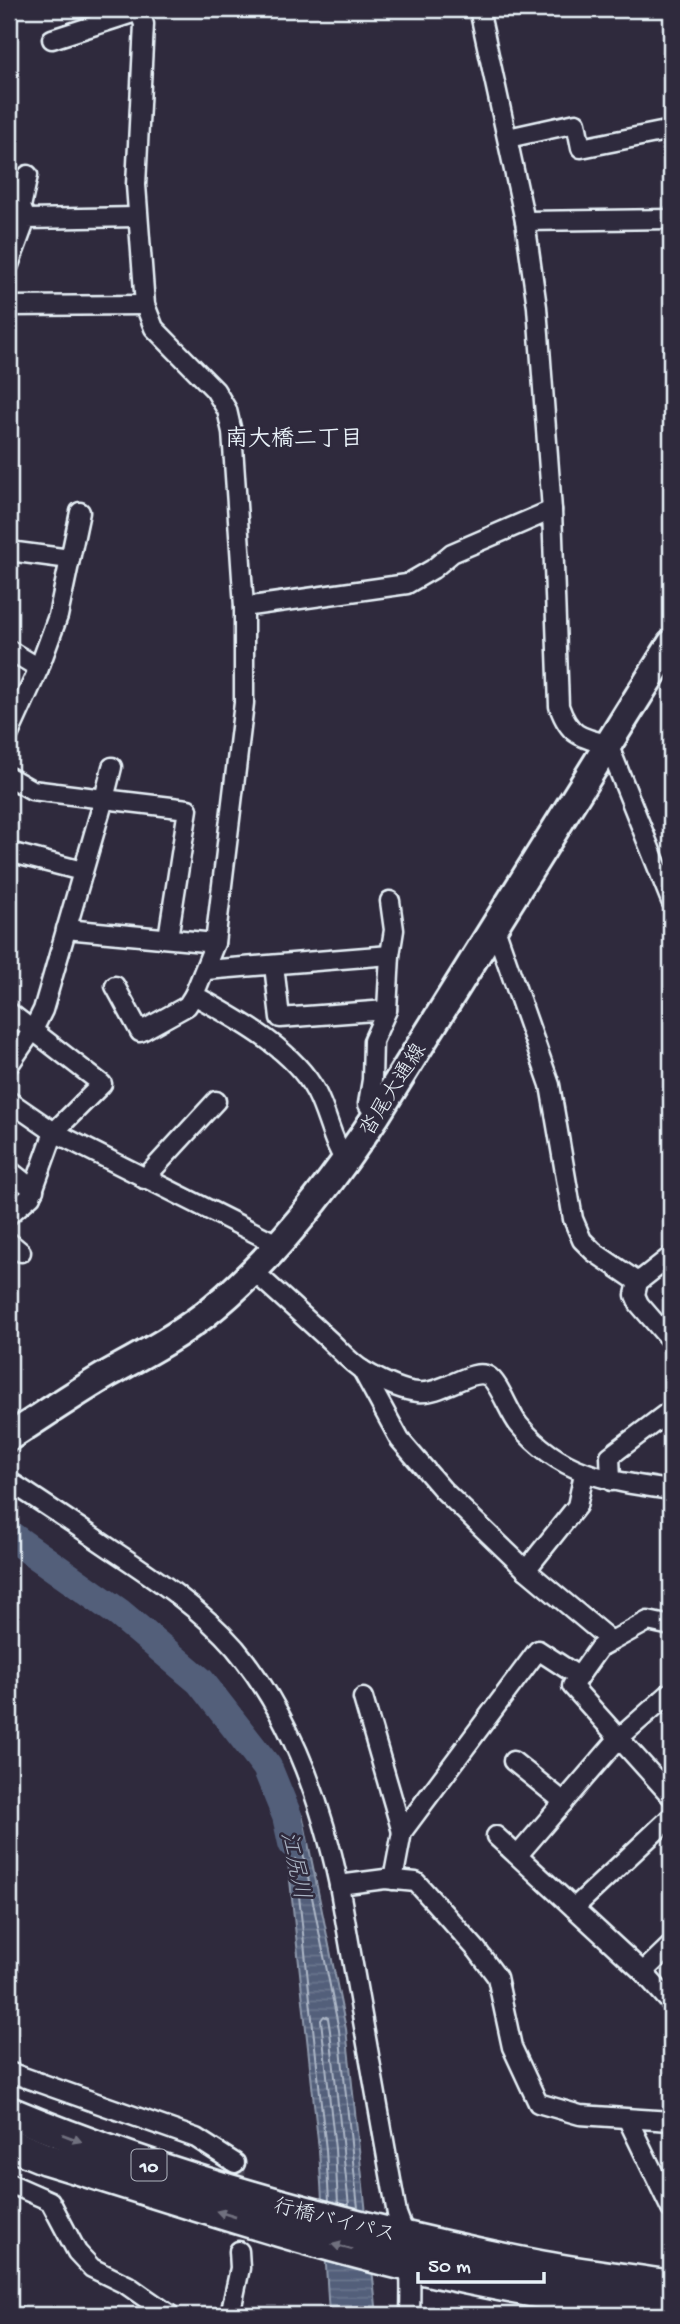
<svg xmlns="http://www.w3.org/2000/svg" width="680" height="2324" font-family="'Gochi Hand','Klee One',sans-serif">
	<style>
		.water { fill: url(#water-rules); stroke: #8e99ac; stroke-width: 2 }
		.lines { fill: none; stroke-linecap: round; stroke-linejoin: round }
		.shore { stroke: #acb6c6; stroke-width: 2 }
		.river { stroke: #525e7a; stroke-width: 30 }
		.minor-tunnel { stroke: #4b4859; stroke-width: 18; stroke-dasharray: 18 9; stroke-linecap: butt }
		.minor-casing { stroke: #e8f1f8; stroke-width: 23 }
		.secondary-casing { stroke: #e8f1f8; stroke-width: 32 }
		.trunk-casing { stroke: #e8f1f8; stroke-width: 35 }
		.minor { stroke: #2f2a3d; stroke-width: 18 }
		.secondary { stroke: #2f2a3d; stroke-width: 26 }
		.trunk { stroke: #2f2a3d; stroke-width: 30 }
		.oneway { fill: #70707e }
		.labels { text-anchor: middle; stroke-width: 5; stroke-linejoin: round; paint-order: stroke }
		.shield { fill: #2f2a3d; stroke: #b0b5c0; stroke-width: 2 }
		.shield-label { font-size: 19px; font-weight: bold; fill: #e8f1f8 }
		.street-label { font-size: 21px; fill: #e8f1f8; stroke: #2f2a3d }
		.neighbourhood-label { font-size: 23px; font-weight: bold; fill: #e8f1f8; stroke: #2f2a3d }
		.water-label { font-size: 23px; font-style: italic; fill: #acb6c6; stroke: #2f2a3d }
	</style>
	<defs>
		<pattern id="water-rules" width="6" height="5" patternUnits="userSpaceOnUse" patternTransform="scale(1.75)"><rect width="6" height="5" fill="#525e7a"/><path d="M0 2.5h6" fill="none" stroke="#6b768e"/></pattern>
	</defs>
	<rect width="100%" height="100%" fill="#2f2a3d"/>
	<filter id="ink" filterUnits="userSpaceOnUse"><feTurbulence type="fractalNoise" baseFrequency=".0143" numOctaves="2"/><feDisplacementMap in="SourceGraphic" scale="14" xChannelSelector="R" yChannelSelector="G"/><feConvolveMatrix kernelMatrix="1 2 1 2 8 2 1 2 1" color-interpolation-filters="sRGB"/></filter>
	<g filter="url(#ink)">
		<polygon class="water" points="278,1768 303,1818 346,2029 377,2315 329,2315 319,2150"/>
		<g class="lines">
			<g class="shore">
				<polyline points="329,2201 326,2150 293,1839 296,1835 300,1838 339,2030 358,2208"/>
				<polyline points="338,2203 335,2149 321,2020 324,2016 328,2018 330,2031 349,2206"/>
			</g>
			<polyline class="river" points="9,1535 119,1613 200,1681 267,1767 287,1816 293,1843"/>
			<polyline class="minor-tunnel" points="235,2163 239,2251"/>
			<defs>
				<g id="minor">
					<path d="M138,9L144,24L136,185L145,305L154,328L215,390L227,410L232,432L244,607V703L215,943L194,995C235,1018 293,1048 316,1092C328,1115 331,1140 346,1162"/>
					<path d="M479,9L525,221L537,307L552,510L559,706C569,735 580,738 608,744L671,901"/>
					<polyline points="52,39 139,11"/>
					<polyline points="508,138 576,123 581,148 671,130"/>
					<polyline points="26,219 21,207 28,175"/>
					<polyline points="525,221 671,219"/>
					<polyline points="9,265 26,219 137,217"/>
					<polyline points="9,306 145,305"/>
					<polyline points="9,551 70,559"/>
					<polyline points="244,607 407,584 433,569 452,553 552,510"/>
					<polyline points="9,650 39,668"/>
					<polyline points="9,734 39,668 58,616 80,512"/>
					<polyline points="112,767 104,799 188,809 168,938"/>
					<polyline points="9,777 32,790 104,799 43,1010 33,1030 9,1065"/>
					<polyline points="9,852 82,871"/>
					<polyline points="494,925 550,1085 573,1219 582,1240 594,1252 638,1282"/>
					<polyline points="66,929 215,943"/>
					<polyline points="274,965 280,1018 387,1010"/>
					<polyline points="206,970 390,955"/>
					<polyline points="115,986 140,1032 187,1006 194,995"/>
					<polyline points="9,1012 102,1084 54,1132 31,1196 9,1215"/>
					<polyline points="9,1101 54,1132 277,1244"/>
					<polyline points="376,1116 368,1104 372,1080 373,1041 387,1010 390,955 394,930 390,901"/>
					<polyline points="9,1170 34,1190"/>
					<polyline points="144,1179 216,1101"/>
					<polyline points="9,1242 21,1252"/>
					<polyline points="671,1256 638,1282 635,1295 639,1304 671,1341"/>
					<path d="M253,1271C278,1293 303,1316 328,1339C339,1349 350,1363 364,1371C378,1379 401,1391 418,1392C441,1395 473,1367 488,1376C499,1382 509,1413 519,1425C561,1476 610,1481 671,1490"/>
					<polyline points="362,1370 400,1440 443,1490 526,1570 611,1641"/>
					<path d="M9,1481C43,1503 77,1526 111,1549C155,1578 200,1608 235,1648C291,1715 321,1800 339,1885L397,2214C412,2250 411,2277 410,2315"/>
					<polyline points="611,1481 610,1456 671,1410"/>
					<polyline points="526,1570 577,1506 584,1474"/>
					<polyline points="671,1626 648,1621 599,1648 572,1686 671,1796"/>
					<polyline points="363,1698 402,1832"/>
					<polyline points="513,1761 564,1802"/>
					<polyline points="496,1836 643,1972 671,1945"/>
					<polyline points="518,1855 619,1738 671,1692"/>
					<polyline points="393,1880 402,1832 538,1650 578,1676"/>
					<polyline points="339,1885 385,1879 416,1882 477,1950 497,1977 512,2047 538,2103 580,2115 671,2121"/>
					<polyline points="574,1908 671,1817"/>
					<polyline points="643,1972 671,2003"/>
					<polyline points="9,2072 196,2138 235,2163"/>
					<polyline points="628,2120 671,2209"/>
					<polyline points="9,2183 50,2201 77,2252 92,2268 127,2285 170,2315"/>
					<polyline points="230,2315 240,2268 239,2251"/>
				</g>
				<path id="secondary" d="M9,1437C42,1416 74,1394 108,1374C140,1356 173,1339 203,1316C271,1263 329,1187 376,1116L671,644"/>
				<g id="trunk">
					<path d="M9,2112C177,2182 355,2229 534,2265C580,2274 626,2279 671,2286"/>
					<path d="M9,2144L46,2159C168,2196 290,2238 414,2267C499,2287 585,2301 671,2315"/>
				</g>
			</defs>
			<use href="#minor" class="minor-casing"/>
			<use href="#secondary" class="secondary-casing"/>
			<use href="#trunk" class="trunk-casing"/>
			<use href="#minor" class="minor"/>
			<use href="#secondary" class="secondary"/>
			<use href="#trunk" class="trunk"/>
		</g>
		<defs><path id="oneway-solid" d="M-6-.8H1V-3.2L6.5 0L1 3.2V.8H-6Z" transform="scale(1.75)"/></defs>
		<g class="oneway">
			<use href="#oneway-solid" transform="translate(72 2138) rotate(21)"/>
			<use href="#oneway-solid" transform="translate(226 2214) rotate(-163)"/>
			<use href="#oneway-solid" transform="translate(342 2247) rotate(-165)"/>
		</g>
	</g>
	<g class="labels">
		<rect class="shield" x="131.5" y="2149.5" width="35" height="31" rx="5"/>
		<g class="shield-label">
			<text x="149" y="2172">10</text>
		</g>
		<g class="street-label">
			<text transform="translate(392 1089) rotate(-58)" y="7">沓尾大通線</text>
			<text transform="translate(335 2219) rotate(14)" y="7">行橋バイパス</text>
		</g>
		<g class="neighbourhood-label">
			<text x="294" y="445">南大橋二丁目</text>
		</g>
		<g class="water-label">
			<text transform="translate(297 1865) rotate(78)" y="8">江尻川</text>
		</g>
	</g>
	<rect width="680" height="2324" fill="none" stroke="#2f2a3d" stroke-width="35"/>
	<rect x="18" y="18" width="645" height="2289" fill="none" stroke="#e8f1f8" stroke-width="2.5" filter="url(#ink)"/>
	<path d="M418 2272v10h126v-10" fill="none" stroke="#e8f1f8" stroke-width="3.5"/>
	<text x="428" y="2272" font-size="21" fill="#e8f1f8" stroke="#2f2a3d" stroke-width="5" paint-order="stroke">50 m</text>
</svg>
